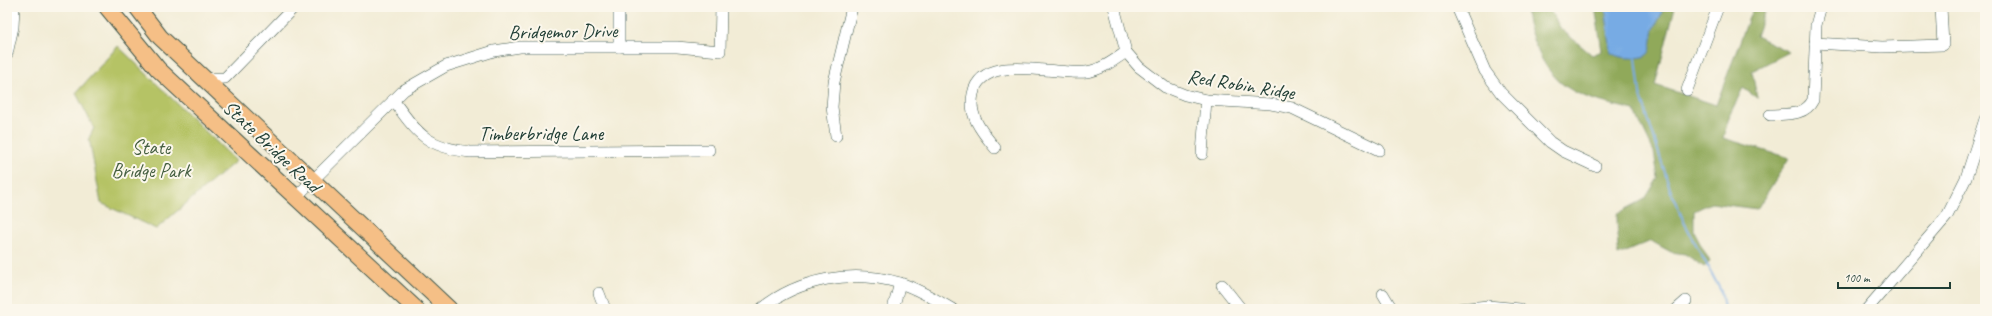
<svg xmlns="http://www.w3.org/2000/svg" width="1992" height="316" font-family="Caveat,sans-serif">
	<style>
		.green { fill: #b5c365; stroke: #6a804c }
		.forest { fill: #90a95a; stroke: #587347 }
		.water { fill: #77abe4; stroke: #4b748c }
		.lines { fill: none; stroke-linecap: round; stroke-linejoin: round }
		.stream { stroke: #77abe4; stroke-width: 2 }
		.minor-casing { stroke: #3f574c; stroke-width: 12 }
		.highway-casing { stroke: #3f574c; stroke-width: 18 }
		.minor { stroke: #fff; stroke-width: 11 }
		.highway { stroke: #f5bf86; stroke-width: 16 }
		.labels { text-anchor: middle; stroke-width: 4; stroke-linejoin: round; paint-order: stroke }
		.street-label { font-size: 20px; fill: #1f3d34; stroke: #fbf7ec }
		.park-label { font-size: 20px; fill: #445e40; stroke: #fbf7ec }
	</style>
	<rect width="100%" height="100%" fill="#fbf7ec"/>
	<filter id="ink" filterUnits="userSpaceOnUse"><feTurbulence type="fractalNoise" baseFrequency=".025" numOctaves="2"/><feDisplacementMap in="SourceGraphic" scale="8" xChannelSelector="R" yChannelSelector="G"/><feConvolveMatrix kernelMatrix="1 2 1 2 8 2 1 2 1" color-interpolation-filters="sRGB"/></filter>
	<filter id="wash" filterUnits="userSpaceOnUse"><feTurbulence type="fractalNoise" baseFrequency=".012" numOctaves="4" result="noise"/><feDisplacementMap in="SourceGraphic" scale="16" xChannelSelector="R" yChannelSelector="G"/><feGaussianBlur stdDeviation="0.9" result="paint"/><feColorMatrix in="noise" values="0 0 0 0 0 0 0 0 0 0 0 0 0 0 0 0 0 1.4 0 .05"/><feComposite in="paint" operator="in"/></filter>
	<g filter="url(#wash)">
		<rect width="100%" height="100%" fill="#f2ecd6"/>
		<polygon class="green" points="118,46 236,161 156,229 101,203 89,138 94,128 76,93"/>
		<path class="forest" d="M1527,7H1548L1561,29L1592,55L1602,51L1595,7H1675L1655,85L1716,105L1753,7H1766L1756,36L1789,52L1752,71L1757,98L1743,88L1730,114L1723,138L1789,158L1757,209L1711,203L1694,211V232L1710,262L1704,267L1685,254L1671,252L1651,241L1618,255L1617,214L1645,199L1658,178L1654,152L1634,110C1585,98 1554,94 1534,42C1530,29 1525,20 1527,7Z"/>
		<path class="water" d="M1605,7H1662C1663,15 1658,20 1655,27C1648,44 1658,59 1631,58C1623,58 1618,57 1611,53Z"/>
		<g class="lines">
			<polyline class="stream" points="1636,58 1640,93 1671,192 1684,222 1721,291 1724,309"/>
		</g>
	</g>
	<g filter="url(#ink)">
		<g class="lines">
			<defs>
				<g id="minor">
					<polyline points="619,7 619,47"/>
					<polyline points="1114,7 1126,52 1139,67 1165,87 1185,95 1206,100 1271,104 1292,108 1379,150"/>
					<polyline points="1457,7 1485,71 1501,93 1550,142 1563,151 1595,166"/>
					<polyline points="1815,43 1882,47 1943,45 1941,7"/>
					<polyline points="7,54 13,27 14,7"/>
					<polyline points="204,79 225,78 294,7"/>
					<polyline points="1687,90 1718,7"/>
					<path d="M393,100C418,134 426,147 470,152L709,150"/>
					<path d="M1770,115C1787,114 1805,116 1813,100L1816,25L1821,7"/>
					<polyline points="836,136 832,107 834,82 852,7"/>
					<path d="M995,148C982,132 968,116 973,94C982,51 1055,76 1086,72C1101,70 1113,61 1126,52"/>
					<polyline points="1202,154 1206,100"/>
					<polyline points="296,197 404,90 446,66 494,51 520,47 677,47 720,51 721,7"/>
					<polyline points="1222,285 1241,309"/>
					<polyline points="599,293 605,309"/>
					<polyline points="1383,294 1392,309"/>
					<path d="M761,309C799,278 853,269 900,283C918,289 935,299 952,309"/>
					<polyline points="893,309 900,283"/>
					<polyline points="1458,309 1488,306 1520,309"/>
					<polyline points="1677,309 1686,301"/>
					<polyline points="1867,309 1947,216 1966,178 1985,119"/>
				</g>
				<g id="highway">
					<polyline points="107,7 158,69 416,309"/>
					<polyline points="137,7 160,37 449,309"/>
				</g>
			</defs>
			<use href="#minor" class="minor-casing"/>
			<use href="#highway" class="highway-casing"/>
			<use href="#minor" class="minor"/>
			<use href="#highway" class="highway"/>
		</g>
	</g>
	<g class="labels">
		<g class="street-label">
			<text transform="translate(563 31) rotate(-1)" y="7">Bridgemor Drive</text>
			<text transform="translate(1241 84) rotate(9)" y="7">Red Robin Ridge</text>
			<text x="541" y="140">Timberbridge Lane</text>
			<text transform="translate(272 146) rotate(43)" y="7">State Bridge Road</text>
		</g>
		<g class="park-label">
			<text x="151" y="154">State<tspan x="151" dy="23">Bridge Park</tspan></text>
		</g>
	</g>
	<rect width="1992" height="316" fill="none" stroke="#fbf7ec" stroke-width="24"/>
	<path d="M1838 282v6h112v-6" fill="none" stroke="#1f3d34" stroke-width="2"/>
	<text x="1844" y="282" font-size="12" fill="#1f3d34" stroke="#fbf7ec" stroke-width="3" paint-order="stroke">100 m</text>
</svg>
